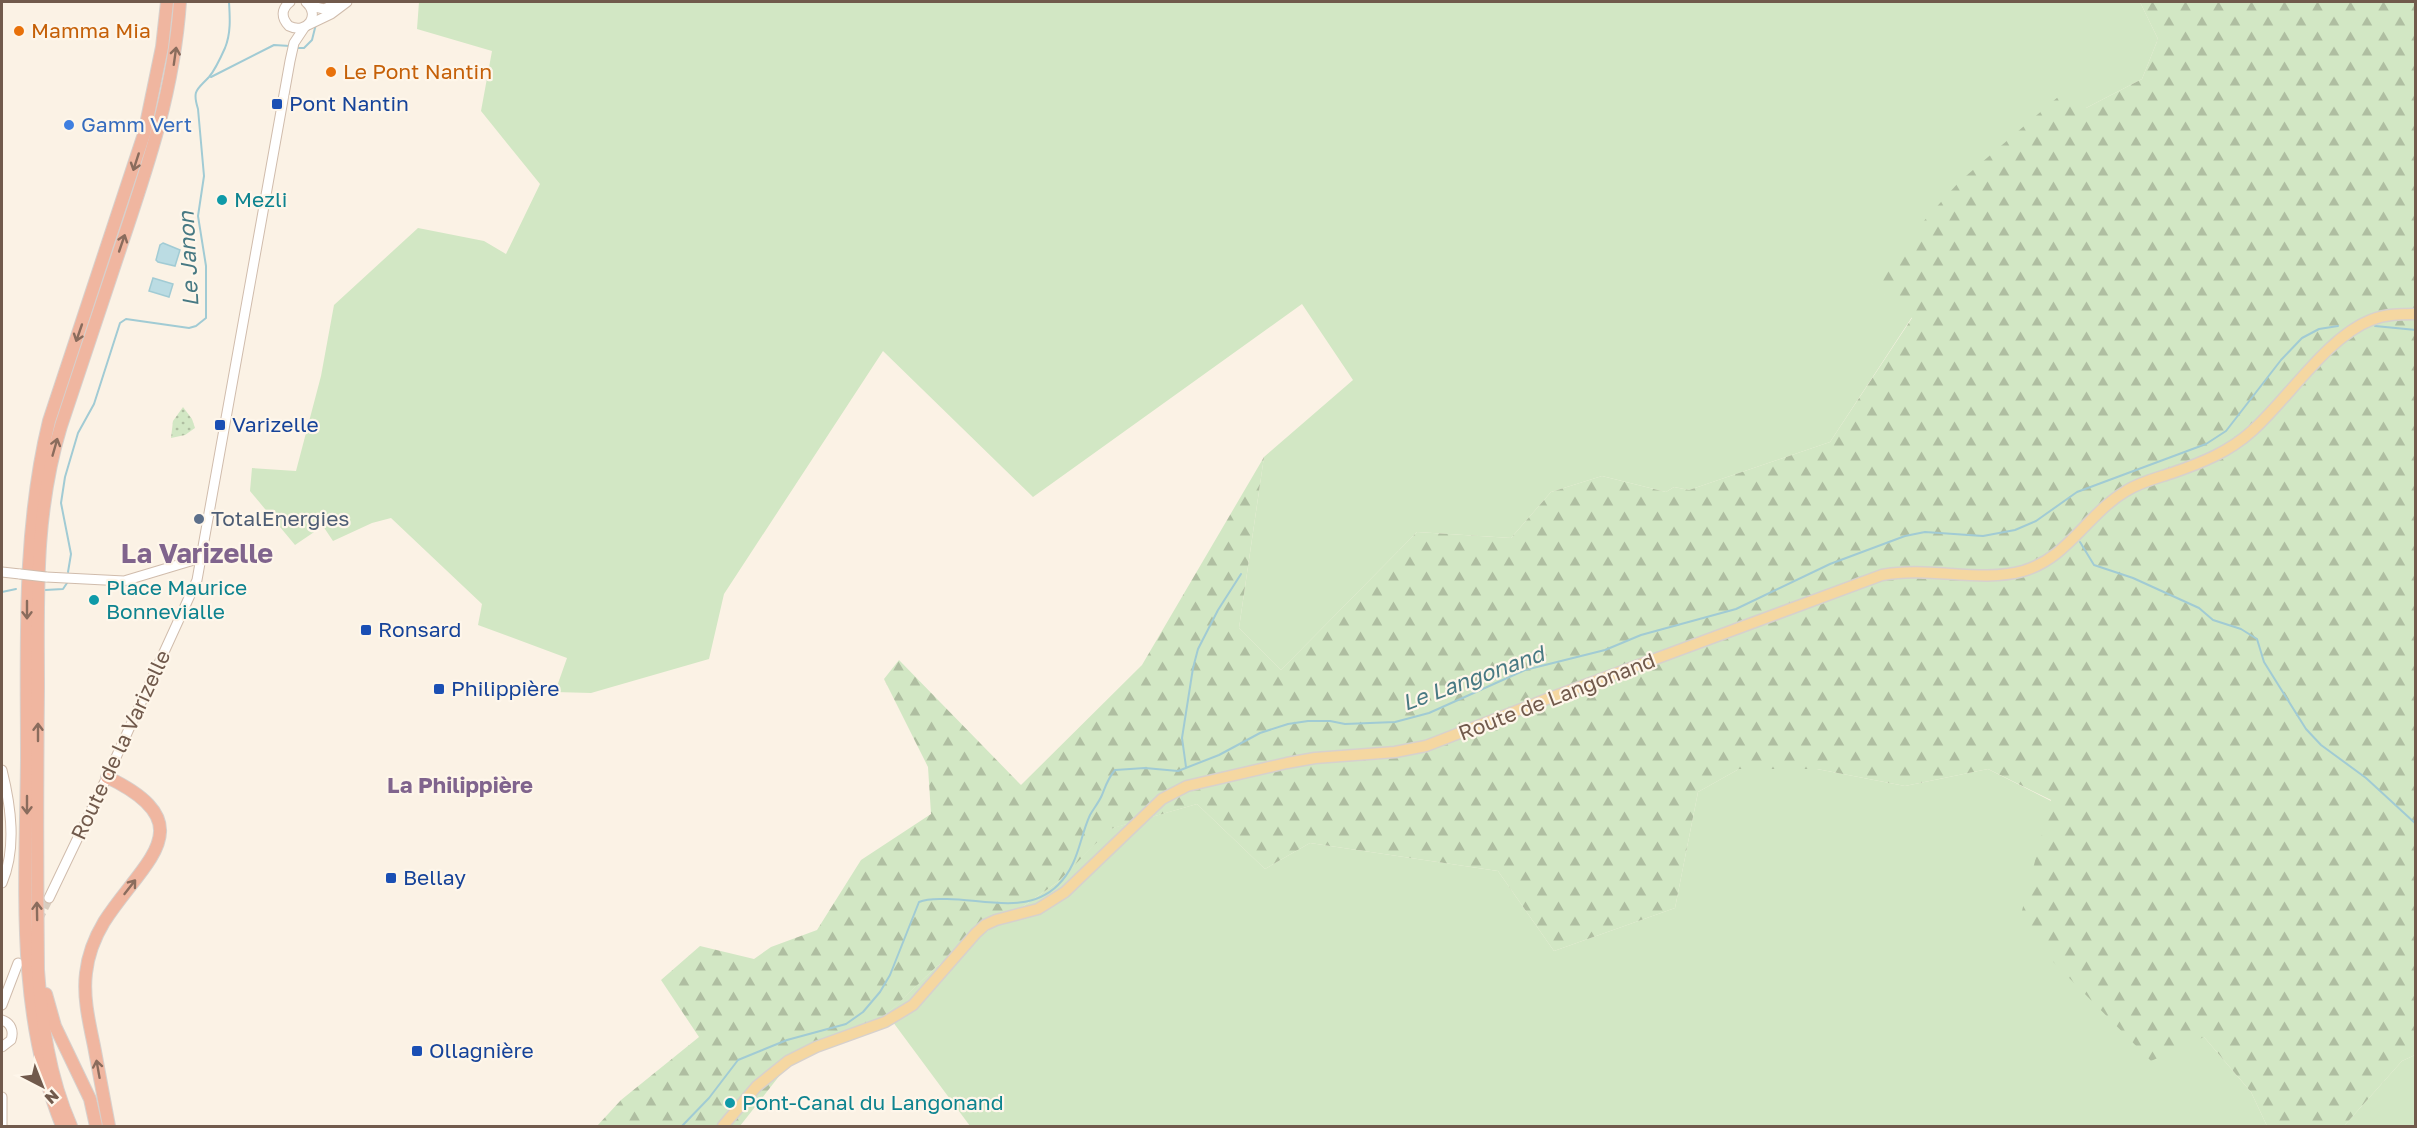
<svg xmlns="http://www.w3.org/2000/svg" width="2417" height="1128" font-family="'Golos Text',sans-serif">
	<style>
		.green { fill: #d2e7c4 }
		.forest { fill: url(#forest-firs) }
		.park { fill: url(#park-dots) }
		.water { fill: #bbdce3; stroke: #a1cbd4; stroke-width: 1.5 }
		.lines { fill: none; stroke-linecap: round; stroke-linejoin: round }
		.stream { stroke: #a1cbd4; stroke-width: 2 }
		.secondary-tunnel { stroke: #d8ccbf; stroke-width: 9; stroke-dasharray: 9 4.5; stroke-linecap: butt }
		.secondary-casing { stroke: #d0bcac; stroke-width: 11 }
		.primary-casing { stroke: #d7d1cd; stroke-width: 13 }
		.highway-casing { stroke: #d7d1cd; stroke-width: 14 }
		.secondary { stroke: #fff; stroke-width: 9 }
		.primary { stroke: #f5d7a1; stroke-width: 10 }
		.highway { stroke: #f0b6a0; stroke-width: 12 }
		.secondary-bridge-casing { stroke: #d0bcac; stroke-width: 11; stroke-linecap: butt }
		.secondary-bridge { stroke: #fff; stroke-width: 9 }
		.oneway { stroke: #8a6c5d }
		.food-dot { fill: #e8710a; stroke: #fef6ea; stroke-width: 2 }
		.transit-dot { fill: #1a4fb4; stroke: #fef6ea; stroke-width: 2 }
		.shop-dot { fill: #3f7fe0; stroke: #fef6ea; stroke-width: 2 }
		.culture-dot { fill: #0f9aa8; stroke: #fef6ea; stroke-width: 2 }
		.service-dot { fill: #5c6f8a; stroke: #fef6ea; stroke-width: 2 }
		.labels { text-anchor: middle; stroke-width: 4.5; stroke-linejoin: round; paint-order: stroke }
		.food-label { font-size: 21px; fill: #c56008; stroke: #fef6ea; text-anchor: start }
		.transit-label { font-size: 21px; fill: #164399; stroke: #fef6ea; text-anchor: start }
		.shop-label { font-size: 21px; fill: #366cbe; stroke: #fef6ea; text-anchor: start }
		.culture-label { font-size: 21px; fill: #0d838f; stroke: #fef6ea; text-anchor: start }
		.service-label { font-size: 21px; fill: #4e5e75; stroke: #fef6ea; text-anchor: start }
		.street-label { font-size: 21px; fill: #715a4c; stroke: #fef6ea }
		.water-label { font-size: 22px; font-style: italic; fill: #477983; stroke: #fef6ea }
		.neighbourhood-label { font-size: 22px; font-weight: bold; fill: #80648d; stroke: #fef6ea }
		.district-label { font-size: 27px; font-weight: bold; fill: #80648d; stroke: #fef6ea }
	</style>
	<defs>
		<pattern id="forest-firs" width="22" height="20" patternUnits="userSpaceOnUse" patternTransform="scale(1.5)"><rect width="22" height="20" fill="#d2e7c4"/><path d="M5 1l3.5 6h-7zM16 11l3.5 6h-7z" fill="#afbea1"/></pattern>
		<pattern id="park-dots" width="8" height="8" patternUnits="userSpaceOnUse" patternTransform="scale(1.5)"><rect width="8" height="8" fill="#d2e7c4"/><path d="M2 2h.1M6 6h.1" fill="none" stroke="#afbea1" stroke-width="1.8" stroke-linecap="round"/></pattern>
	</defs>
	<rect width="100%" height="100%" fill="#fbf2e5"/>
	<g class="green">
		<polygon points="419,2 2140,2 2158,39 2142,79 2086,108 1870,282 1912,317 1830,442 1689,490 1674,487 1666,492 1602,476 1551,492 1511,538 1417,532 1281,670 1239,628 1264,457 1353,380 1302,304 1033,497 883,351 724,594 709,659 591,693 555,692 567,658 478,625 482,604 391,518 372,523 333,541 323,526 295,545 250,491 252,468 296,471 321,376 334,305 418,228 484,241 506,254 540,184 481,111 492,51 417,29"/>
		<polygon points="1739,769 1817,769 1905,786 1988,769 2051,801 2204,1037 2251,1092 2267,1126 970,1126 887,1014 936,967 1058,882 1109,829 1197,804 1265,869 1310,843 1498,871 1554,951 1675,908 1698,792"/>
		<polygon points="2415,1055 2415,1126 2344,1126 2402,1061"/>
	</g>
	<polygon class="forest" points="2140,2 2415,2 2415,1055 2402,1061 2344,1126 2267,1126 2251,1092 2204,1037 2151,1061 2018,926 2051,800 1988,769 1905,786 1817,769 1739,769 1698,792 1675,908 1554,951 1498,871 1310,843 1265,869 1197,804 1110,829 1058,882 936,967 876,1025 791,1061 740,1126 597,1126 621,1100 699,1037 661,980 700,946 754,959 771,947 817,930 861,860 931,814 928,767 884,679 899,660 1021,785 1142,665 1264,457 1239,628 1281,670 1417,532 1511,538 1551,492 1602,476 1666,492 1674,487 1689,490 1830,442 1912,318 1869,282 1959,182 2058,97 2086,108 2142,79 2158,39"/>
	<polygon class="park" points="183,407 192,419 195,428 185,435 171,438 173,421"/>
	<g class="water">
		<polygon points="163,243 180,250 175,266 158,262 156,260 160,245"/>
		<polygon points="153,278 173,284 169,297 149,291"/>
	</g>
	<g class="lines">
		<g class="stream">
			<polyline points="296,48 304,48 312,40 316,24"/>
			<polyline points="211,77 274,45 290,46"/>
			<polyline points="2375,326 2416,330"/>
			<polyline points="2080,542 2094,565 2133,578 2199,608 2213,620 2241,629 2257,639 2264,662 2306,729 2321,745 2366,778 2416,824"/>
			<path d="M68,572L71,554L61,503L65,477L78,433L94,404L120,323L126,319L189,328L196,326L206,318V266L198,216L204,176L198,109C192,90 197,90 209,77C215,70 221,57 225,48C231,33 230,18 229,2"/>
			<polyline points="45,590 63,589 67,583"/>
			<polyline points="2,592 16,589"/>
			<polyline points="1186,767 1182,738 1193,668 1198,649 1218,610 1241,574"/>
			<path d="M682,1126L709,1098L738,1060L787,1040L846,1024L863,1012L880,992L890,975L919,902C928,898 937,899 947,899C983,899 1028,915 1058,885C1079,864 1079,839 1090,815C1094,808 1099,802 1102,795C1106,785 1108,778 1115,770L1145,768L1178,771L1219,755L1260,733L1288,724L1308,721H1330L1345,724L1395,722L1429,713L1525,670L1605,650L1641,635L1736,609L1830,564L1905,536L1925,532L1983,536L2015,530L2036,521L2077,492L2206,444L2226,431L2281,360L2302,338L2319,329L2338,326"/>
		</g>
		<polyline class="secondary-tunnel" points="38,920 49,898"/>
		<defs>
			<g id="secondary">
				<path d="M290,2C281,9 281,18 289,26C307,35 321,15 306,2"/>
				<polyline points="311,6 324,9 338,3"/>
				<polyline points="308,25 331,14 347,2"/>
				<polyline points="2,572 20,574"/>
				<polyline points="46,577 124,581 194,560 202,560"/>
				<path d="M2,770C11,806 17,848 2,883"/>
				<polyline points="49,898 107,777 197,580 290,61 294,43 304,28"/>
				<polyline points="2,1005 18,963"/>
				<path d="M2,1020C11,1023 14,1031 11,1040L2,1047"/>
				<polyline points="2,1097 2,1126"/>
			</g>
			<path id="primary" d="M723,1126L757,1086L788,1061L816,1047L885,1022L913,1005L976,933L985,925L996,920L1038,909L1065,892L1162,799L1187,786L1287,763L1315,758L1395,752L1426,746L1547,699L1882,575C1930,566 1979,583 2023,571C2068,558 2087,514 2126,491C2140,482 2157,478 2172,473C2201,463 2229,452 2252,431C2288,399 2327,337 2371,320C2386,314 2400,314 2416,314"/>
			<g id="highway">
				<path d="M107,777C207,825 142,862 104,922C95,937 88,955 86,973C83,997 89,1022 94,1046C99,1073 104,1100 109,1126"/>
				<polyline points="46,994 55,1026 90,1099 96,1126"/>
				<path d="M62,1126C15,1010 26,882 27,759C27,645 22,532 49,421L144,134L162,47L167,2"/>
				<path d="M71,1126C49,1076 42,1024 38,970C37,876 37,782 38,688C38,596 34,515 61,426C81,367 100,308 120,249C148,166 174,90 180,2"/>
			</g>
		</defs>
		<use href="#secondary" class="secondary-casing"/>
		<use href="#primary" class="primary-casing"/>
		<use href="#highway" class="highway-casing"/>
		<use href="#secondary" class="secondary"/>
		<use href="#primary" class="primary"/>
		<use href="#highway" class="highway"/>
		<defs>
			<polyline id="secondary-bridge" points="20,574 46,577"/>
		</defs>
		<use href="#secondary-bridge" class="secondary-bridge-casing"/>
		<use href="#secondary-bridge" class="secondary-bridge"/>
	</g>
	<defs><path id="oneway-shaft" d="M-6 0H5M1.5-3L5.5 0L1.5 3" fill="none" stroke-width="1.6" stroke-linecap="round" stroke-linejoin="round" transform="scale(1.5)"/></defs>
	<g class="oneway">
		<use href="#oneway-shaft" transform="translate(175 56) rotate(-82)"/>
		<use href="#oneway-shaft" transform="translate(136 162) rotate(108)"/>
		<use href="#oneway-shaft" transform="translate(122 243) rotate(-71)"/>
		<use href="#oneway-shaft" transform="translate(79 333) rotate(109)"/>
		<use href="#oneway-shaft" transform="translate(55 447) rotate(-74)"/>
		<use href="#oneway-shaft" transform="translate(27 610) rotate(90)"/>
		<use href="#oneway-shaft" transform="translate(38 732) rotate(-90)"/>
		<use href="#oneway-shaft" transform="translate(27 805) rotate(90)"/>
		<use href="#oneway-shaft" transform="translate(130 887) rotate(-52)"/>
		<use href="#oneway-shaft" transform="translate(37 911) rotate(-91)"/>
		<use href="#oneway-shaft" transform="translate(98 1069) rotate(-100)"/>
	</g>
	<g class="food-dot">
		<circle cx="19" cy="31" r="6"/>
		<circle cx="331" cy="72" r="6"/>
	</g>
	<g class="transit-dot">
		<rect x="271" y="98" width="12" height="12" rx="3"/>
		<rect x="214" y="419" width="12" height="12" rx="3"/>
		<rect x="360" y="624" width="12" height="12" rx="3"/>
		<rect x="433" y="683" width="12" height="12" rx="3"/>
		<rect x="385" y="872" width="12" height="12" rx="3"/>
		<rect x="411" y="1045" width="12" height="12" rx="3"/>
	</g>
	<circle class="shop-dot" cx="69" cy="125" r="6"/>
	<g class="culture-dot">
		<circle cx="222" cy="200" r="6"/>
		<circle cx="94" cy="600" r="6"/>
		<circle cx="730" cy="1103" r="6"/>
	</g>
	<circle class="service-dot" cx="199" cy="519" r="6"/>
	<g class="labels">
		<g class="food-label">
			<text x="31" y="38">Mamma Mia</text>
			<text x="343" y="79">Le Pont Nantin</text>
		</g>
		<g class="transit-label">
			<text x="289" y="111">Pont Nantin</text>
			<text x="232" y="432">Varizelle</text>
			<text x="378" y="637">Ronsard</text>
			<text x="451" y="696">Philippière</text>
			<text x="403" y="885">Bellay</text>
			<text x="429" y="1058">Ollagnière</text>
		</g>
		<g class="shop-label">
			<text x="81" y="132">Gamm Vert</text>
		</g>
		<g class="culture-label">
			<text x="234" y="207">Mezli</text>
			<text x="106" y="595">Place Maurice<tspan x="106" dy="24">Bonnevialle</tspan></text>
			<text x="742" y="1110">Pont-Canal du Langonand</text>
		</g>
		<g class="service-label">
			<text x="211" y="526">TotalEnergies</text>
		</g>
		<g class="street-label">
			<text transform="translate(1557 697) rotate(-21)" y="7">Route de Langonand</text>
			<text transform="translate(121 745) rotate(-65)" y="7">Route de la Varizelle</text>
		</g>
		<g class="water-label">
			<text transform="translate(188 259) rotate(-93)" y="8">Le Janon</text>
			<text transform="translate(1473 678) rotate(-20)" y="8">Le Langonand</text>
		</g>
		<g class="neighbourhood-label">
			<text x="460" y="793">La Philippière</text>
		</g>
		<g class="district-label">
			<text x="197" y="563">La Varizelle</text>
		</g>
	</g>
	<rect width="2417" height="1128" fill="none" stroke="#715a4c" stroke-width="6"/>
	<g transform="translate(42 1086) rotate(138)" stroke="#fef6ea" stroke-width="4.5" paint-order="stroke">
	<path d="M0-4.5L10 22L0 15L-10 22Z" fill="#715a4c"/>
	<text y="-9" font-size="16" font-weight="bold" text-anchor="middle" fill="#715a4c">N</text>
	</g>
</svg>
